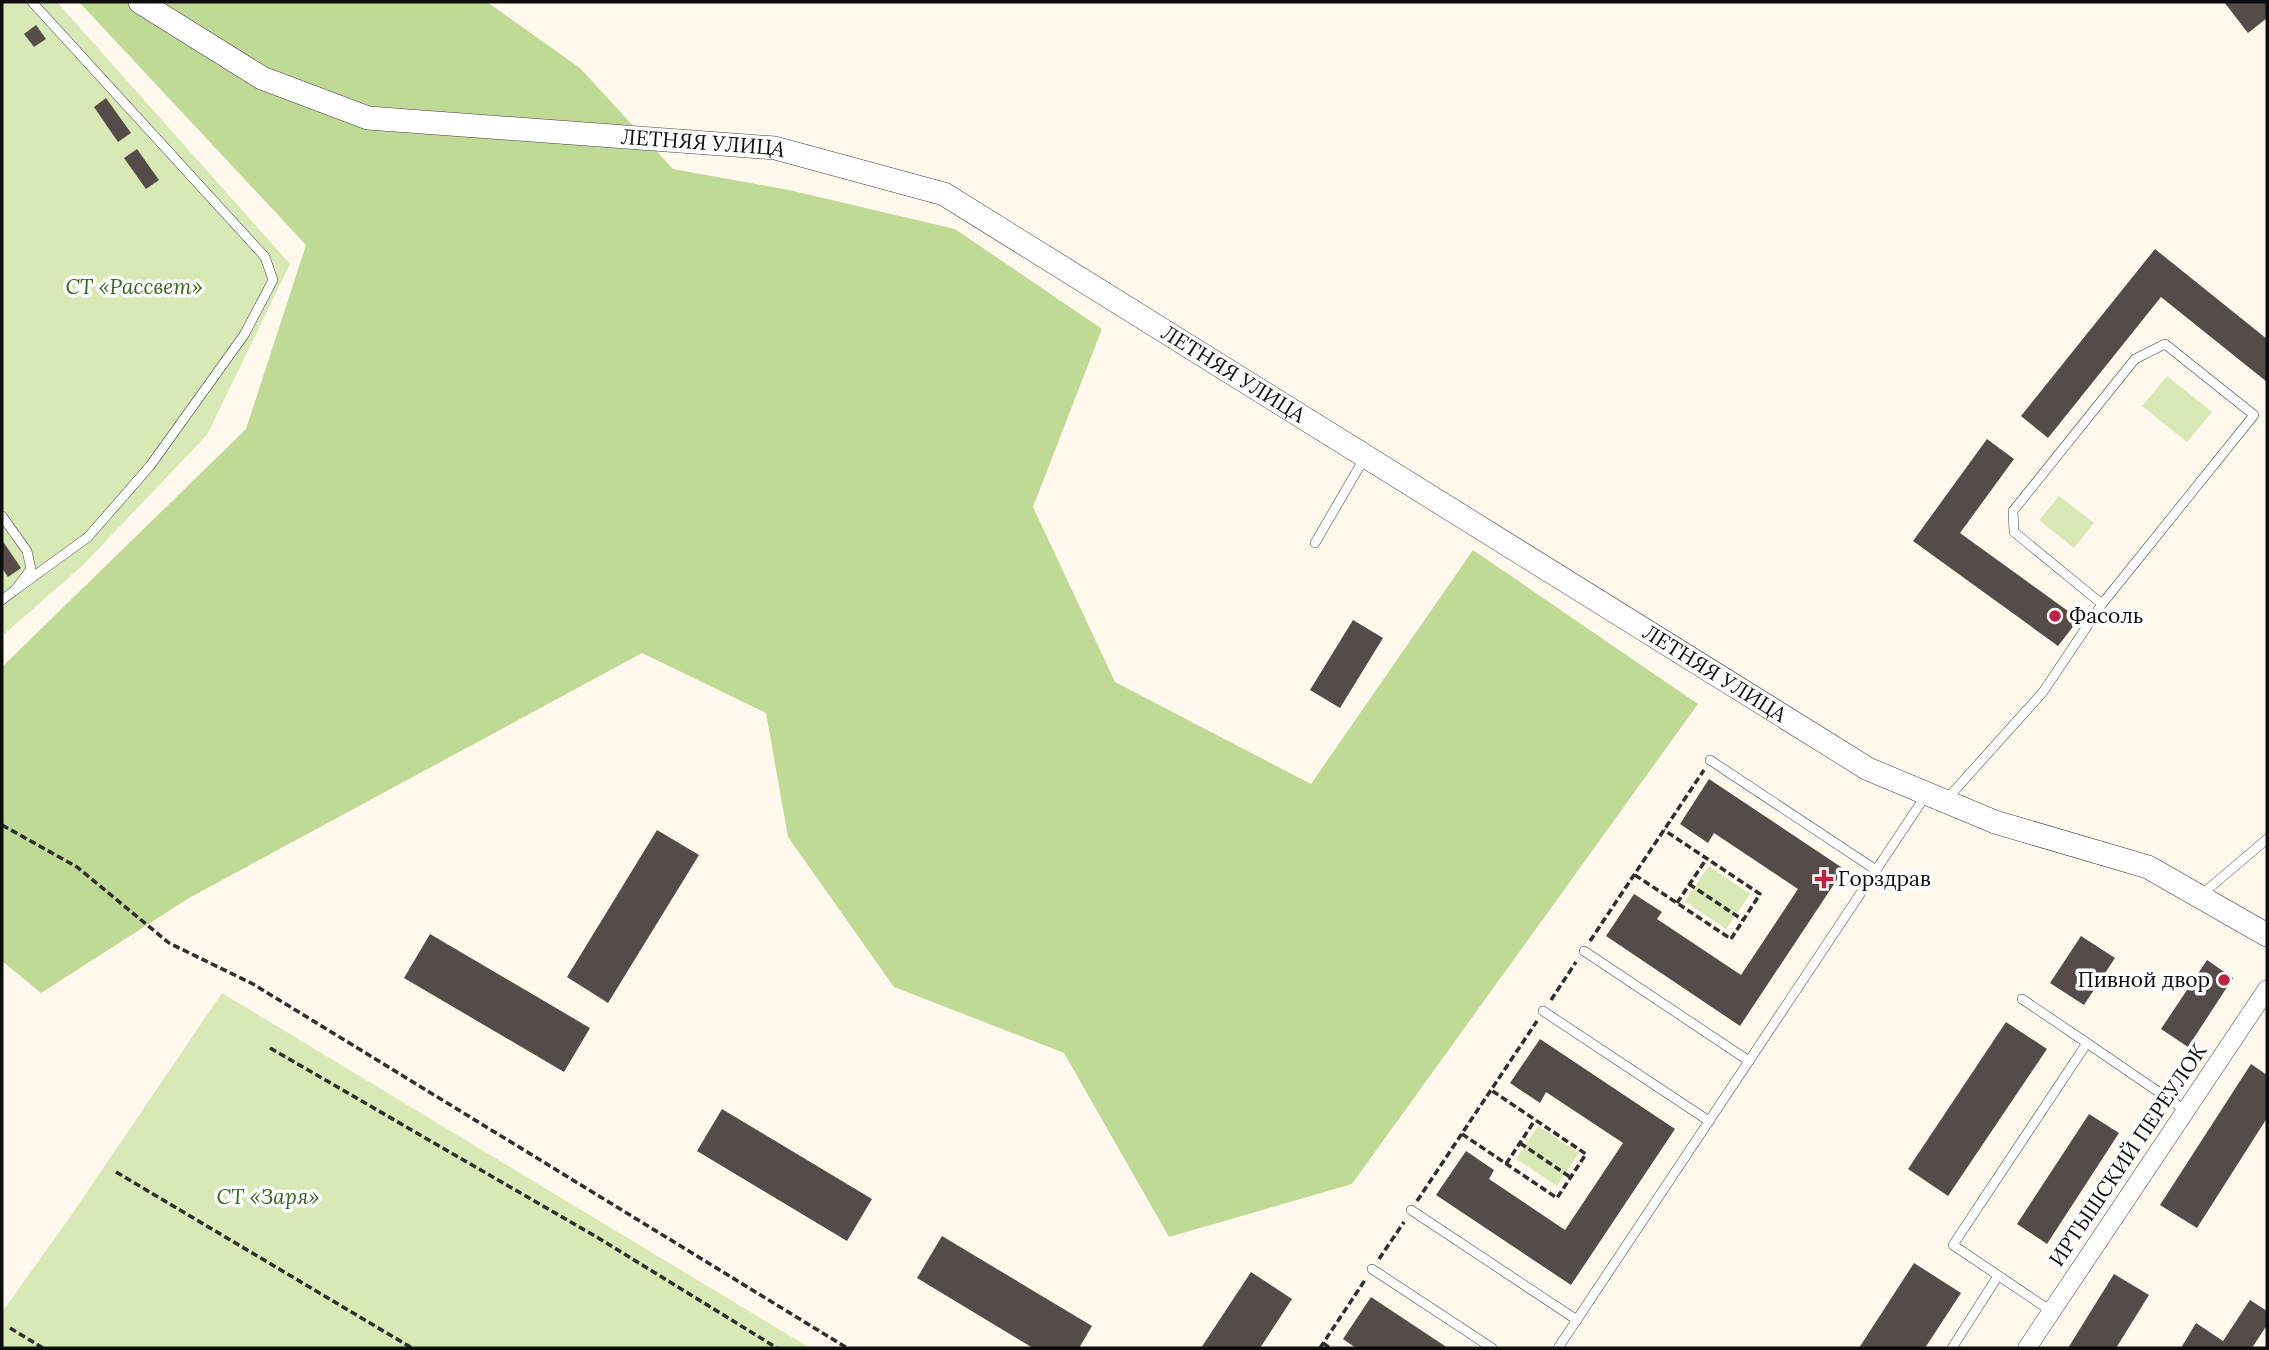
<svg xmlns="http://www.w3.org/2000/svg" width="2269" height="1350" font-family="Lora,serif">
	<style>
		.green { fill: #d9e9b6 }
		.forest { fill: #bfda95 }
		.building { fill: #554c49 }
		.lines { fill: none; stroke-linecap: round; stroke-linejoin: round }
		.service-casing { stroke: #404040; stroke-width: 10 }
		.minor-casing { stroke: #404040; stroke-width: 19 }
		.tertiary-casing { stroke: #404040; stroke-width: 24 }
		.path { stroke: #2f2f2f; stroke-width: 3.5; stroke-dasharray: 7 3.5; stroke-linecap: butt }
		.service { stroke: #fff; stroke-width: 9 }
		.minor { stroke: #fff; stroke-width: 18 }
		.tertiary { stroke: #fff; stroke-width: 23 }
		.poi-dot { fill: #be2343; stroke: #fff; stroke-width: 2.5 }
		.labels { text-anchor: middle; stroke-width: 7; stroke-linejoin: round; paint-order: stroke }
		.street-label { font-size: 21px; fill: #0d0d0d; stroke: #fff }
		.park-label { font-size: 21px; font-style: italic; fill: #37651c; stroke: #fff }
		.poi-label { font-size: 21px; fill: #0d0d0d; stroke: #fff; text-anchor: start }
	</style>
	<rect width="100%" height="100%" fill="#fff8ec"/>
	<g class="green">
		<polygon points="2,2 57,2 290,264 207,435 83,565 2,636"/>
		<polygon points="2167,376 2212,412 2187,442 2142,406"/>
		<polygon points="2059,496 2094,523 2074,548 2039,520"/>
		<polygon points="1709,866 1750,894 1726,929 1685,901"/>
		<polygon points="222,993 810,1348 2,1348 2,1312 70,1217"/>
		<polygon points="1538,1126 1579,1153 1557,1186 1516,1159"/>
	</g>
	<polygon class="forest" points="79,2 487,2 580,68 673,169 789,190 955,229 1102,329 1033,507 1115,682 1311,784 1473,550 1698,704 1352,1184 1169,1237 1064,1053 894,987 788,837 766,713 642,653 189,898 41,993 2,961 2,667 246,429 306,245"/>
	<g class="building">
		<polygon points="2224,2 2267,2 2267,18 2248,33"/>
		<polygon points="36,25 46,39 34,47 24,34"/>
		<polygon points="106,98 131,133 118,142 94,107"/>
		<polygon points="137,149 159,180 146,189 124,158"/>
		<polygon points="2155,249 2267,339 2267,382 2161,297 2048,438 2021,416"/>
		<polygon points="1987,439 2014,459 1960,533 2079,619 2058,646 1913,541"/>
		<polygon points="2,540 21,568 8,577 2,568"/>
		<polygon points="1353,620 1383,638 1340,708 1310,690"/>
		<polygon points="1709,779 1844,869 1740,1026 1606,936 1634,894 1662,912 1657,919 1741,975 1798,889 1714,833 1708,843 1680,824"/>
		<polygon points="657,830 699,855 608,1003 567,977"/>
		<polygon points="430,934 590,1028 564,1072 404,978"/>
		<polygon points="2081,936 2115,958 2084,1005 2050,983"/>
		<polygon points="2207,960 2233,978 2188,1047 2161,1029"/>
		<polygon points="2006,1022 2047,1049 1948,1196 1908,1169"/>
		<polygon points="1540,1039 1675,1129 1571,1285 1436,1195 1466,1151 1494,1170 1489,1179 1565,1230 1623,1143 1546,1092 1540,1103 1510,1083"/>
		<polygon points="2251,1064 2267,1075 2267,1118 2197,1228 2160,1205"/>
		<polygon points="722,1109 872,1199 847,1241 697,1151"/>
		<polygon points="2089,1114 2119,1133 2047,1244 2017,1224"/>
		<polygon points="942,1236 1092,1326 1079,1348 1033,1348 917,1278"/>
		<polygon points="1914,1263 1961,1293 1925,1348 1859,1348"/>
		<polygon points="1251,1272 1292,1299 1260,1348 1201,1348"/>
		<polygon points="2114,1274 2149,1295 2116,1348 2068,1348"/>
		<polygon points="1371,1297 1448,1348 1356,1348 1343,1339"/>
		<polygon points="2250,1300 2267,1311 2267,1325 2252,1348 2181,1348 2196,1323 2223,1341"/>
	</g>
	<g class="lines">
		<defs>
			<g id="service">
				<polyline points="2,516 27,551 31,569 15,590 2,600"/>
				<polyline points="1315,543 1365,457"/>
				<polyline points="15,590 88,537 150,466 244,335 273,280 265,257 32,2"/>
				<polyline points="1710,760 1876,870"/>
				<polyline points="1946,800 2043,692 2102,604 2254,415 2165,344 2135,359 2013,511 2014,532 2102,604"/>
				<polyline points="2201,895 2267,839"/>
				<polyline points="1584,951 1749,1061"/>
				<polyline points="2022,999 2087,1043"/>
				<polyline points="1543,1011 1709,1121"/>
				<polyline points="1411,1210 1577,1320"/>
				<polyline points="1372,1269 1492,1348"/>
				<polyline points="2051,1311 1953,1245 2087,1043 2185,1110"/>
				<polyline points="1558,1348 1926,795"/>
				<polyline points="1952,1348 1998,1276"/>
			</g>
			<polyline id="minor" points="2027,1348 2267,989"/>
			<g id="tertiary">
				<path id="s1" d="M140,2L262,78L368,118L775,148L944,194L1868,769L1995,822L2148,867L2267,935"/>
			</g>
		</defs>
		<use href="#service" class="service-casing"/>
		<use href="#minor" class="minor-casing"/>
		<use href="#tertiary" class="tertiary-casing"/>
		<g class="path">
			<polyline points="2,825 77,867 169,943 253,984 847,1348"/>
			<polyline points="1635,875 1731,939 1760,894 1664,830"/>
			<polyline points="1689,884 1743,920"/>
			<polyline points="1677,903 1707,858"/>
			<polyline points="1590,941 1704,770"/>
			<polyline points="1551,1000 1576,962"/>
			<polyline points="270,1048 600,1239 777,1348"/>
			<polyline points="1462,1134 1557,1198 1586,1154 1491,1090"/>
			<polyline points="1520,1143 1570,1177"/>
			<polyline points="1506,1164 1535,1120"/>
			<polyline points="116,1172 412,1348"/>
			<polyline points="1417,1201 1537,1021"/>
			<polyline points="1379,1259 1404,1222"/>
			<polyline points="10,1328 43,1348"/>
			<polyline points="1323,1343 1330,1348"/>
			<polyline points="1320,1348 1365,1280"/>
		</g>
		<use href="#service" class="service"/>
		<use href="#minor" class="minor"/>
		<use href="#tertiary" class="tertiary"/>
	</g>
	<g class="poi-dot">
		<circle cx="2055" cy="616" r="7"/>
		<path d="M1820.5 868.5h7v7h7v7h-7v7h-7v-7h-7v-7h7z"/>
		<circle cx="2224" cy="980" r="7"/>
	</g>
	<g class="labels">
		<g class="street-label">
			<text dy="7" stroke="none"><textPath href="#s1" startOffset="593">ЛЕТНЯЯ УЛИЦА</textPath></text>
			<text dy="7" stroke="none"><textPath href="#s1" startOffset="1181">ЛЕТНЯЯ УЛИЦА</textPath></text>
			<text dy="7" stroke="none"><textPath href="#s1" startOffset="1748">ЛЕТНЯЯ УЛИЦА</textPath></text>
			<text transform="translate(2128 1155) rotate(-56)" y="7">ИРТЫШСКИЙ ПЕРЕУЛОК</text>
		</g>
		<g class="park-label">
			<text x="134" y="294">СТ «Рассвет»</text>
			<text x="268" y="1204">СТ «Заря»</text>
		</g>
		<g class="poi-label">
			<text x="2069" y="623">Фасоль</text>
			<text x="1838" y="886">Горздрав</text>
			<text x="2210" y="987" text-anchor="end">Пивной двор</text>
		</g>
	</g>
	<rect width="2269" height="1350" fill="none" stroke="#0d0d0d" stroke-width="7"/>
</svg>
